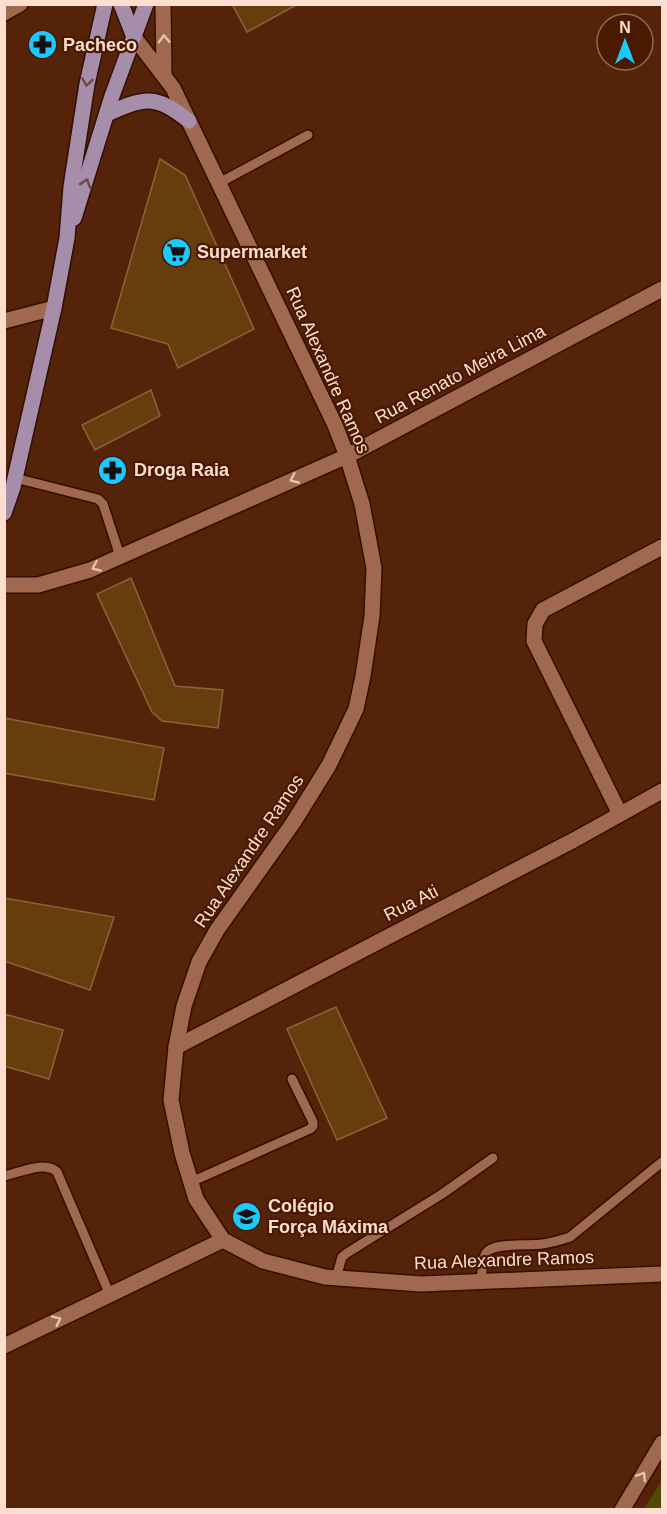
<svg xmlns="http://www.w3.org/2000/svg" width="667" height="1514" font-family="Arial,sans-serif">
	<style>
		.green { fill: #4f4b02 }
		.building { fill: #663e0e; stroke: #8d6337; stroke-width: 1.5 }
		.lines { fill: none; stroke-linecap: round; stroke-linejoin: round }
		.lane-casing { stroke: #330f00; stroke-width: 12 }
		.street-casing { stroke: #330f00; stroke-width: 18 }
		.secondary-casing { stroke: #330f00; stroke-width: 18 }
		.primary-casing { stroke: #330f00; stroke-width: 18 }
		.lane { stroke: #a0684f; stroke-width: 9 }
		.street { stroke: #a0684f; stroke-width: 15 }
		.secondary { stroke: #a0684f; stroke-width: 15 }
		.primary { stroke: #a68eab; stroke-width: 15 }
		.oneway { stroke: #e6c0b0 }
		.oneway2 { stroke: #6e4844 }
		.labels { text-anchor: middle; stroke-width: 4.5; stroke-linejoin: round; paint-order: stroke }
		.poi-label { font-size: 18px; font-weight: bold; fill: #feded0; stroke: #491900; text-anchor: start }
		.street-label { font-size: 18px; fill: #feded0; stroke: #491900 }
	</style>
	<rect width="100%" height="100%" fill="#542309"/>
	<polygon class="green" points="662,1480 662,1509 644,1509"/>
	<g class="building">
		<polygon points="232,4 298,4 247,32"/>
		<polygon points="160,159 185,175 254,329 178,368 168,344 111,328"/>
		<polygon points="151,390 160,416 95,450 82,425"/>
		<polygon points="131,578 175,686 223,690 218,728 162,721 152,712 97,594"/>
		<polygon points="4,718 164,748 154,800 4,773"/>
		<polygon points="4,898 114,917 90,990 4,961"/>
		<polygon points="336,1007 387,1118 337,1140 287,1029"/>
		<polygon points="4,1014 63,1030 49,1079 4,1066"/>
	</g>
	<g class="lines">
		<defs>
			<g id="lane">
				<polyline points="219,183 308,135"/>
				<polyline points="15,478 98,499 103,504 120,556"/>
				<path d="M4,1176C19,1173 45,1160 57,1172L110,1295"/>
				<polyline points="191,1182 310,1129 313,1126 313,1122 292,1079"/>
				<polyline points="336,1278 342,1257 347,1253 442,1194 493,1158"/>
				<path d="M481,1282C482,1273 482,1260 486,1253C493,1242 529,1246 542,1244C552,1243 561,1240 570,1237L662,1162"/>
			</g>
			<g id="street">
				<polyline points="4,13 20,4"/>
				<polyline points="4,321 54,308"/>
				<polyline points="4,585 38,585 90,570 347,456 662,289"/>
				<polyline points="620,814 534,641 535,624 543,610 662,547"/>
				<polyline points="176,1047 574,840 662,791"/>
				<polyline points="4,1346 223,1240"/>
			</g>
			<g id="secondary">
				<polyline points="163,4 164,74"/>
				<polyline points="134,37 173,88 335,425 347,456 362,504 374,568 372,616 363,676 356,709 329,765 293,823 217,930 199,962 184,1006 176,1047 171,1100 182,1153 196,1199 223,1240 263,1261 325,1277 421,1284 662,1274"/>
				<polyline points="622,1510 662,1443"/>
			</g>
			<g id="primary">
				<polyline points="121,4 134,37"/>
				<path d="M107,114C145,97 155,94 189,121"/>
				<polyline points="74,218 112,96 146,4"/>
				<polyline points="4,513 13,487 54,308 67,238 71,187 87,84 105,4"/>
			</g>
		</defs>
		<use href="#lane" class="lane-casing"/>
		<use href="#street" class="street-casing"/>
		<use href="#secondary" class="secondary-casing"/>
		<use href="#primary" class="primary-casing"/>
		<use href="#lane" class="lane"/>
		<use href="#street" class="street"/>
		<use href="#secondary" class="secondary"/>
		<use href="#primary" class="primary"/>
	</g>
	<defs><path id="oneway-chevron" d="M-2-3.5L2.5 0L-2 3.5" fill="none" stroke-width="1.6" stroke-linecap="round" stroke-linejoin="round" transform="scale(1.5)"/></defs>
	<g class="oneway">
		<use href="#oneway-chevron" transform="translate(164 39) rotate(-92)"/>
		<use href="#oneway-chevron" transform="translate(294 479) rotate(156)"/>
		<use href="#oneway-chevron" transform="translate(96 567) rotate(157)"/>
		<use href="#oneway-chevron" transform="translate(57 1320) rotate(-26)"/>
		<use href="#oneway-chevron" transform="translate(642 1476) rotate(-58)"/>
	</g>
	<g class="oneway2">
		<use href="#oneway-chevron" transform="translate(87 82) rotate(99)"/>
		<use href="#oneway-chevron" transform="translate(86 183) rotate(-71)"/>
	</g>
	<defs>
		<symbol id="pharmacy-disc" viewBox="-11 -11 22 22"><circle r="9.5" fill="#1dc9fc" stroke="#491900"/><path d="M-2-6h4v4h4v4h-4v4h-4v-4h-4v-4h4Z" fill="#111"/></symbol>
		<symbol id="supermarket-disc" viewBox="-11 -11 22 22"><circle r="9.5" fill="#1dc9fc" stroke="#491900"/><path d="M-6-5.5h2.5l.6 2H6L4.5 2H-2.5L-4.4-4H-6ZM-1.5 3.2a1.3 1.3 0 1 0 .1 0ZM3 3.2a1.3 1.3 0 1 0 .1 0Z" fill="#111"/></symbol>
		<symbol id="school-disc" viewBox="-11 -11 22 22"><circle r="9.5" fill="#1dc9fc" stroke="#491900"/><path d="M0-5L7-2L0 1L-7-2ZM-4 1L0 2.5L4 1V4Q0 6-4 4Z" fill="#111"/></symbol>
	</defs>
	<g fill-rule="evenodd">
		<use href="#pharmacy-disc" x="26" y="28" width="33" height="33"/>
		<use href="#supermarket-disc" x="160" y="236" width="33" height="33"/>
		<use href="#pharmacy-disc" x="96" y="454" width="33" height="33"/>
		<use href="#school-disc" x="230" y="1200" width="33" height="33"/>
	</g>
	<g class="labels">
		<g class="poi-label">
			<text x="63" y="51">Pacheco</text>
			<text x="197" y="258">Supermarket</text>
			<text x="134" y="476">Droga Raia</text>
			<text x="268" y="1212">Colégio<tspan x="268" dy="21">Força Máxima</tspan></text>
		</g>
		<g class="street-label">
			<text transform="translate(328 370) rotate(66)" y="6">Rua Alexandre Ramos</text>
			<text transform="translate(460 374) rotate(-28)" y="6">Rua Renato Meira Lima</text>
			<text transform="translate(249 851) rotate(-56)" y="6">Rua Alexandre Ramos</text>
			<text transform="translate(411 903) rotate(-27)" y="6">Rua Ati</text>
			<text transform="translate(504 1260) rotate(-2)" y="6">Rua Alexandre Ramos</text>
		</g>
	</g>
	<rect width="667" height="1514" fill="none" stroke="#feded0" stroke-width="12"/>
	<g transform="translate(625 42)"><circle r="28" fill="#491900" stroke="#916853" stroke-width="1.5"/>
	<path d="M0-4.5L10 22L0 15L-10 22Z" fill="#1dc9fc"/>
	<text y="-9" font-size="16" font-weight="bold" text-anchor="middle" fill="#feded0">N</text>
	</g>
</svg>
